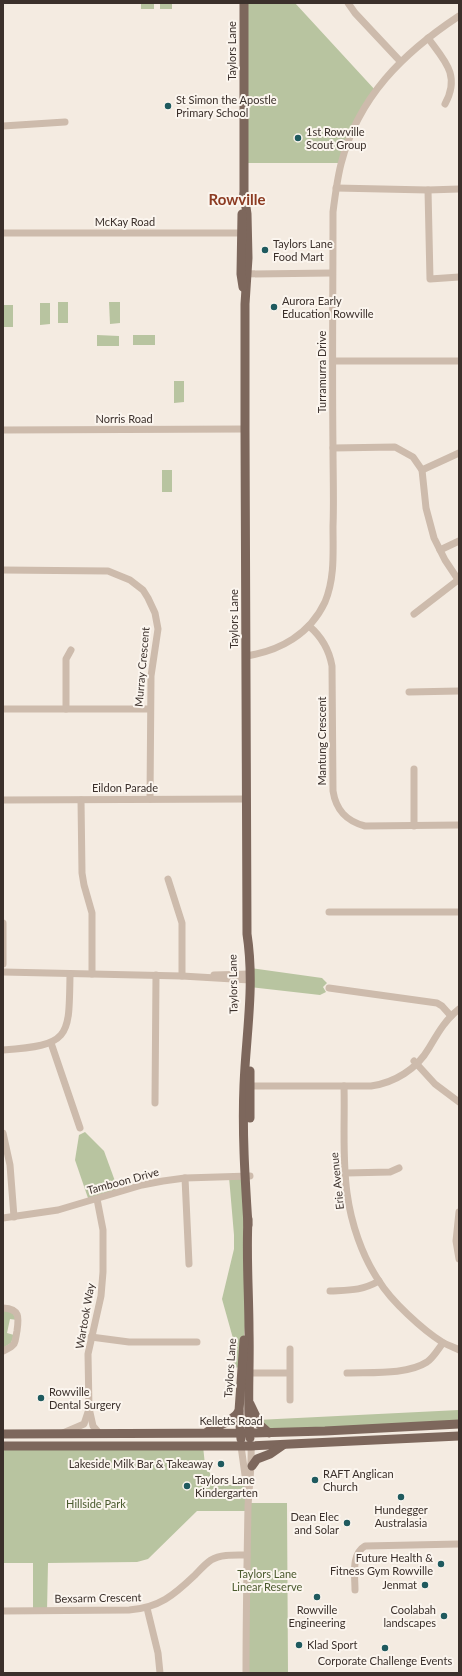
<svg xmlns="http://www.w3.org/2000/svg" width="462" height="1676" font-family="Lato,sans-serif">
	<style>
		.green { fill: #b8c4a0 }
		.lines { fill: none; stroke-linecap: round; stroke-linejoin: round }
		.minor { stroke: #cdbbac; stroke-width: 7 }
		.major { stroke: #7d675c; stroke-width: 9 }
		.poi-dot { fill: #1f5a5e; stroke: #fbf5ee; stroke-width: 1.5 }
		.labels { text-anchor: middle; stroke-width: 4; stroke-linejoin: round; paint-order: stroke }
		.street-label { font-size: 11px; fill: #3b302b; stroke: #fbf5ee }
		.poi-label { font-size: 11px; fill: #3b302b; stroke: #fbf5ee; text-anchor: start }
		.park-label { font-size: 11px; fill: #4a5a2e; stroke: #fbf5ee }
		.district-label { font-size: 15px; font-weight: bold; fill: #8c3b22; stroke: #fbf5ee }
	</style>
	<rect width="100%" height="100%" fill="#f4ebe1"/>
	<g class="green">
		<rect x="141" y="3" width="13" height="6"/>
		<rect x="160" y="3" width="12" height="6"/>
		<polygon points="244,3 295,3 376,91 366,106 342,163 245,163"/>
		<rect x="58" y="302" width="10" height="21"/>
		<polygon points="109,302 120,302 120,323 110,324"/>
		<polygon points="40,303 50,303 50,324 40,325"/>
		<rect x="3" y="305" width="10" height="22"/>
		<polygon points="97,335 119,336 119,346 97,346"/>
		<rect x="133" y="335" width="22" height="10"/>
		<polygon points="174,381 184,381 184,402 174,403"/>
		<rect x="162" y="470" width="10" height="22"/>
		<polygon points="250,968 322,978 327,983 323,987 326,992 320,995 250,987"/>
		<polygon points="85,1132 104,1151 119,1192 89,1201 75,1160 79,1135"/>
		<polygon points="245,1176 248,1295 241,1367 233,1368 234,1342 222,1299 234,1249 234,1235 229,1177"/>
		<polygon points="3,1311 11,1311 17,1320 10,1319 7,1333 14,1335 11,1343 3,1348"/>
		<polygon points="459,1410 459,1424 269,1433 257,1420"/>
		<polygon points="3,1446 203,1446 205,1465 217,1485 247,1485 249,1503 287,1503 288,1673 246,1673 248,1511 197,1511 148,1559 137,1562 48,1563 47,1611 33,1611 33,1563 3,1563"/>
	</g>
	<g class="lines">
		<g class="minor">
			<polyline points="348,3 355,13 400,61"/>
			<path d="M428,38C444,60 461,75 445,104"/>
			<polyline points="3,126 65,122"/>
			<polyline points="336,188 428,190 459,189"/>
			<polyline points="428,190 430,279 459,277"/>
			<polyline points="3,233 246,233"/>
			<polyline points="243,274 332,273"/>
			<polyline points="333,361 459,361"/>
			<polyline points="3,430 245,429"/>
			<polyline points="333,448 395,447 413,457 422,470 426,508 434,538 445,560 459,581"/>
			<polyline points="422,470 459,453"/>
			<polyline points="440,550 459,541"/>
			<polyline points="3,570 108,571 130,580 143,590 148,598 155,613 158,629 151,676 150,799"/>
			<polyline points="414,614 458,580"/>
			<path d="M309,626C322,637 329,649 332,666L333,791C336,810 346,821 365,826L459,825"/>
			<path d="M246,656C280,651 310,634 325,602C335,578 333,552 333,527C334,501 333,475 333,448C332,370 333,291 333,212C335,196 337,180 341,164C358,97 403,53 459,16"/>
			<polyline points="409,692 459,691"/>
			<polyline points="3,709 150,709"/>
			<polyline points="66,709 66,659 71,650"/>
			<polyline points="3,800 247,799"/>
			<polyline points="81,800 82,873 84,885 92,913 92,974"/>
			<polyline points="414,826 414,769"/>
			<polyline points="168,879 182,923 182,976"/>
			<polyline points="329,912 459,912"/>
			<polyline points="3,923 3,964"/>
			<polyline points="3,972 182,976 250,980"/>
			<polyline points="214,975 250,974"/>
			<polyline points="329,988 437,1003 442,1006 451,1016"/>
			<polyline points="51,1043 80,1128"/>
			<path d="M3,1050C71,1045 69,1038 70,974"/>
			<polyline points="414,1061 435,1084 459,1102"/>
			<path d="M246,1086H371C394,1083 417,1069 429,1048C438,1033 445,1020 459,1009"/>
			<path d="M344,1086C345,1121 342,1158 347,1193C351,1223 362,1256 379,1281C391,1301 423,1330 442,1342C447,1345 454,1347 459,1350"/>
			<polyline points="155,1103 156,975"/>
			<polyline points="3,1133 10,1165 14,1217"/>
			<polyline points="346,1173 390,1172 399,1168"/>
			<polyline points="185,1178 189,1264"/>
			<polyline points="97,1199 103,1230 103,1272 101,1296 88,1354 89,1408 93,1426 100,1434"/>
			<polyline points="459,1212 456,1241 459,1259"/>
			<polyline points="3,1218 58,1210 142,1185 163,1181 185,1178 250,1176"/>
			<path d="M330,1291C350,1290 361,1291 379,1281"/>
			<path d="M3,1308C20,1309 19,1317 17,1331C16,1335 16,1340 14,1344C11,1348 7,1349 3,1351"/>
			<polyline points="91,1337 129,1342 197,1342"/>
			<polyline points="290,1349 290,1400"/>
			<polyline points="248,1373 289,1373"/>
			<path d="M347,1373C371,1372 407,1375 427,1362C434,1357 438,1349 443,1343"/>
			<polyline points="63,1433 84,1424 88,1412"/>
			<polyline points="241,1446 245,1475 248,1487"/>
			<path d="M355,1590C355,1575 351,1554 365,1546L459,1544"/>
			<polyline points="147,1608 158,1653 160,1673"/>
			<path d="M3,1611L129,1610C159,1608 174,1595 195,1575C200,1570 205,1564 211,1560C221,1554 235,1555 247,1555"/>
			<path d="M246,1673C246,1618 247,1562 248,1507C249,1486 252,1467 251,1446"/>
		</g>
		<g class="major">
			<path d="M244,194L247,214L248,258L245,304V429L247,934C255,986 246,1034 244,1085C242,1132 245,1178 248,1225"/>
			<polyline points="244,199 244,3"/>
			<polyline points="242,214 241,274 243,287"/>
			<polyline points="250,1071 250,1118"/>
			<path d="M248,1219C246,1256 249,1294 249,1331C250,1367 247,1402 250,1438"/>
			<polyline points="250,1404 260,1425 269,1433"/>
			<path d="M207,1432C217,1426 234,1421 239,1411"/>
			<polyline points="3,1434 250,1433 325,1431 459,1424"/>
			<polyline points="241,1439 239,1411 244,1340"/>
			<polyline points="3,1446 251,1446 459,1436"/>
			<polyline points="252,1466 257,1459 270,1454 283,1445"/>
		</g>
	</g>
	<g class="poi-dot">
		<circle cx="168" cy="106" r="4"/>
		<circle cx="298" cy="138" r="4"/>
		<circle cx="265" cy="250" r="4"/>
		<circle cx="274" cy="307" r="4"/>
		<circle cx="41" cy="1398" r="4"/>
		<circle cx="221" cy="1464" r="4"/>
		<circle cx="315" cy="1480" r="4"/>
		<circle cx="187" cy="1486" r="4"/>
		<circle cx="401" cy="1497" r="4"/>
		<circle cx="347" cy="1523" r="4"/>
		<circle cx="441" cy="1564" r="4"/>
		<circle cx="425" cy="1585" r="4"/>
		<circle cx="317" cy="1597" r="4"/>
		<circle cx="444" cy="1616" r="4"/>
		<circle cx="299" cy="1645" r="4"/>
		<circle cx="385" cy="1648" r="4"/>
	</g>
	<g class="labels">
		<g class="street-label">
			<text transform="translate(232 51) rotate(-90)" y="4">Taylors Lane</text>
			<text x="125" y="226">McKay Road</text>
			<text transform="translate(322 372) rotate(-90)" y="4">Turramurra Drive</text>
			<text x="124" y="423">Norris Road</text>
			<text transform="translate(234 619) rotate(-90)" y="4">Taylors Lane</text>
			<text transform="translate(142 667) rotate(-85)" y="4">Murray Crescent</text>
			<text transform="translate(322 741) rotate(-90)" y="4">Mantung Crescent</text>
			<text x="125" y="792">Eildon Parade</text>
			<text transform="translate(233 984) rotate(-91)" y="4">Taylors Lane</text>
			<text transform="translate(123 1181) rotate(-15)" y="4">Tamboon Drive</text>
			<text transform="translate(337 1181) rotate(-96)" y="4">Erie Avenue</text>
			<text transform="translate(85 1316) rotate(-80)" y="4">Wartook Way</text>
			<text transform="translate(230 1368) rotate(-86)" y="4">Taylors Lane</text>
			<text x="231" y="1425">Kelletts Road</text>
			<text transform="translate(98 1598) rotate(-1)" y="4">Bexsarm Crescent</text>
		</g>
		<g class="poi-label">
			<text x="176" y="104">St Simon the Apostle<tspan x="176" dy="13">Primary School</tspan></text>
			<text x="306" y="136">1st Rowville<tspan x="306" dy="13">Scout Group</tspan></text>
			<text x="273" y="248">Taylors Lane<tspan x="273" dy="13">Food Mart</tspan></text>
			<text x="282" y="305">Aurora Early<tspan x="282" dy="13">Education Rowville</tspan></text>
			<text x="49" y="1396">Rowville<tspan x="49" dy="13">Dental Surgery</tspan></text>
			<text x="213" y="1468" text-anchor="end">Lakeside Milk Bar &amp; Takeaway</text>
			<text x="323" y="1478">RAFT Anglican<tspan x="323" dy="13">Church</tspan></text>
			<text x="195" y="1484">Taylors Lane<tspan x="195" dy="13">Kindergarten</tspan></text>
			<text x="401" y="1514" text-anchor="middle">Hundegger<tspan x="401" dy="13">Australasia</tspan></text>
			<text x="339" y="1521" text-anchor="end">Dean Elec<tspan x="339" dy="13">and Solar</tspan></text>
			<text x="433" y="1562" text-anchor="end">Future Health &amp;<tspan x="433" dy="13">Fitness Gym Rowville</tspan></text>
			<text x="417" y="1589" text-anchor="end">Jenmat</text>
			<text x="317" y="1614" text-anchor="middle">Rowville<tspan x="317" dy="13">Engineering</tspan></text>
			<text x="436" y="1614" text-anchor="end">Coolabah<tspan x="436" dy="13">landscapes</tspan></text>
			<text x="307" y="1649">Klad Sport</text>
			<text x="385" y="1665" text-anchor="middle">Corporate Challenge Events</text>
		</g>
		<g class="park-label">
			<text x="96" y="1508">Hillside Park</text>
			<text x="267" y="1578">Taylors Lane<tspan x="267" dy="13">Linear Reserve</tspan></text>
		</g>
		<g class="district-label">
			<text x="237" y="205">Rowville</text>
		</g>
	</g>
	<rect width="462" height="1676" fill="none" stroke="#3b302b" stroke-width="8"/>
</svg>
